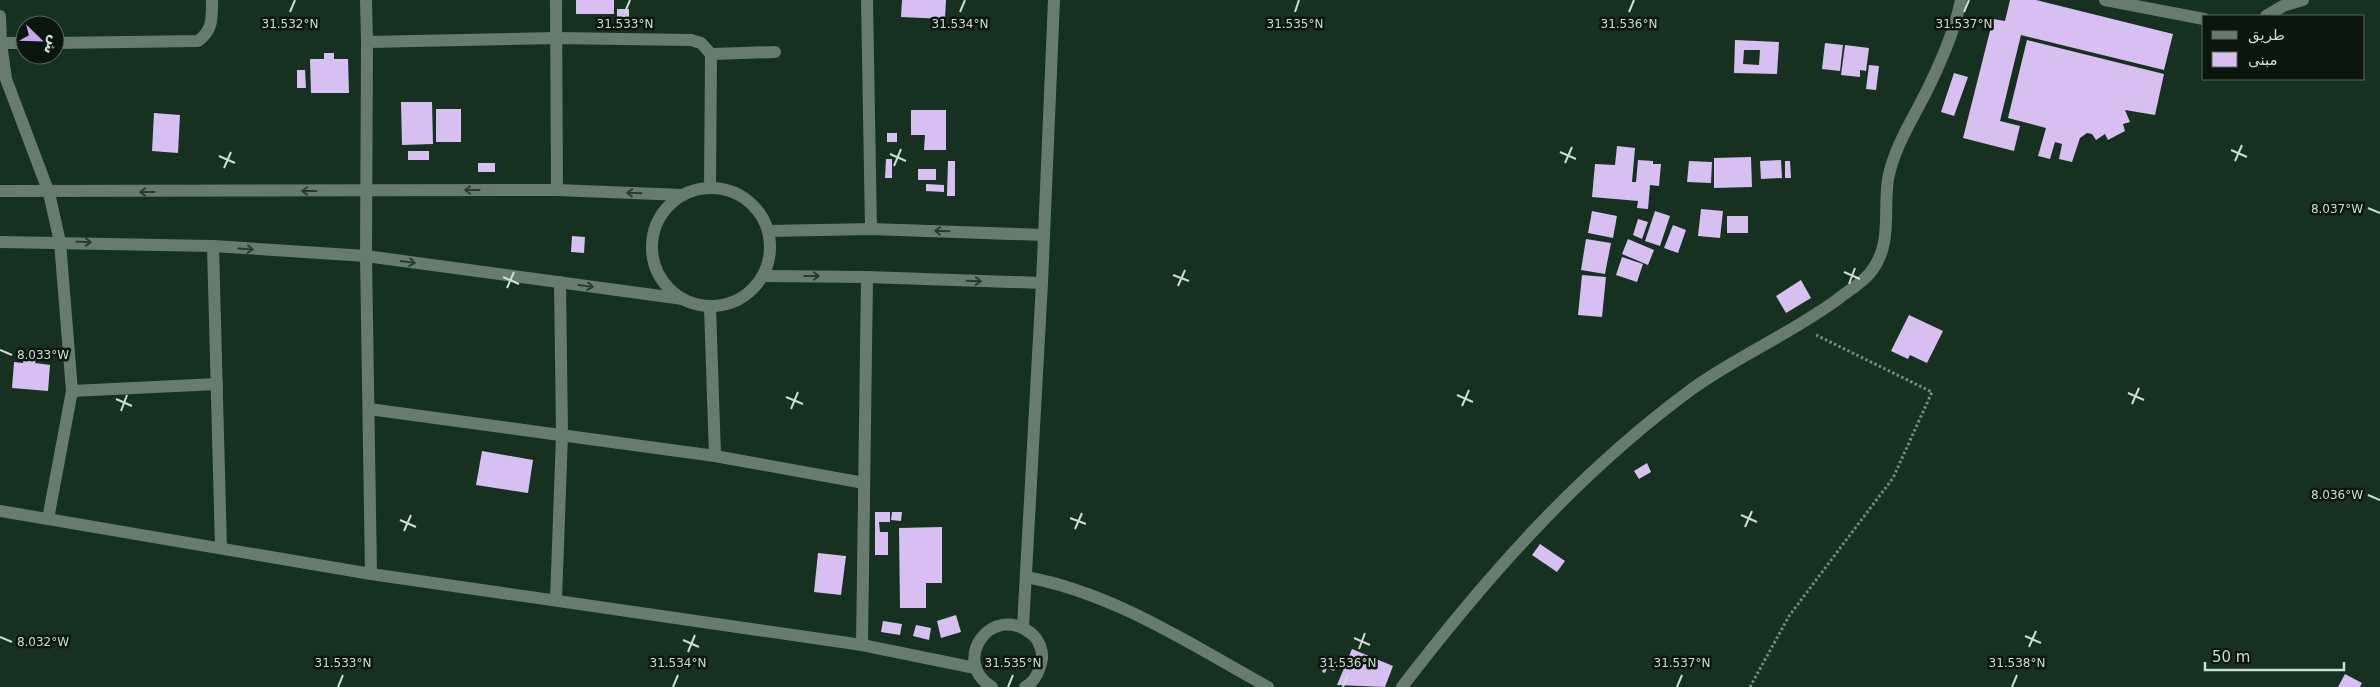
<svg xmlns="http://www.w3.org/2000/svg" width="2380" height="687" font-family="'DejaVu Sans','Noto Sans Arabic',sans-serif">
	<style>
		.building { fill: #d7c0f1; fill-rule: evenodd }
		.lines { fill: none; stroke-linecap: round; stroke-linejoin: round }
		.path { stroke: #758a7c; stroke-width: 3; stroke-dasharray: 2.5 2.5; stroke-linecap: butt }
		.minor { stroke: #687c6d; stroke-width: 12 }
		.oneway { stroke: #2b3a2f }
		.ticks { fill: none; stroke: #ceddd2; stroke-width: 2 }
		.ticks-label { font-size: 12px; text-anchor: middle; fill: #ceddd2; stroke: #0a160e; stroke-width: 5; stroke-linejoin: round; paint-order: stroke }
	</style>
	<rect width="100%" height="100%" fill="#163120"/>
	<g class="building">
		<rect x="576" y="0" width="38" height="14"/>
		<polygon points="902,0 946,0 945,19 901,17"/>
		<polygon points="2010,0 2036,0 2173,34 2164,70 2021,35 2000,121 2020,126 2014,151 1963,138 1993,19 2005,21"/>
		<rect x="617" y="9" width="12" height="8"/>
		<path d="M1735,40L1779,42L1777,74L1734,73ZM1744,50H1760L1759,65L1743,64Z"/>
		<polygon points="2027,40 2164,74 2155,115 2125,110 2130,122 2123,124 2125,131 2108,140 2105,134 2096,140 2092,134 2087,133 2080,138 2072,162 2059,159 2062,144 2055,142 2050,159 2038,156 2046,128 2008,118"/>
		<polygon points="1825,43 1843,45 1840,71 1822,69"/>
		<polygon points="1845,45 1869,48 1866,71 1860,70 1860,77 1841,75"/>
		<polygon points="324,53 334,53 334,59 348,59 349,93 311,93 310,59 324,59"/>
		<polygon points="1869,65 1879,66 1876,90 1866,89"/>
		<polygon points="297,70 305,70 306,88 297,88"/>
		<polygon points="1954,73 1968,77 1954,116 1941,112"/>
		<polygon points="401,102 432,102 433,144 402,145"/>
		<rect x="436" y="109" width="25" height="33"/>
		<polygon points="911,110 946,110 946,150 924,150 925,135 911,135"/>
		<polygon points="154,113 180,115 178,153 152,151"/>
		<rect x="887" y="133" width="10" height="9"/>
		<polygon points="1617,146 1635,148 1632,182 1636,182 1638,160 1653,161 1653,164 1661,164 1659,186 1650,185 1648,209 1637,208 1638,201 1592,197 1595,164 1615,165"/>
		<rect x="408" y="151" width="21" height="9"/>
		<polygon points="1751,157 1752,187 1714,188 1714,158"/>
		<polygon points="886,159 892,159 892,178 885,178"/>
		<polygon points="1781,160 1782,178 1761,179 1760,161"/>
		<polygon points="948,161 955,161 955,196 947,196"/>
		<polygon points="1689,161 1712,162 1711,183 1687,182"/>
		<polygon points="1785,161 1790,161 1791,178 1785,178"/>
		<rect x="478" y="163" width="17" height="9"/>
		<rect x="918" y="169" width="18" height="11"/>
		<polygon points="926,184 944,185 944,192 926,191"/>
		<polygon points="1701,209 1723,211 1720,238 1698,236"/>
		<polygon points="1592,211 1617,216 1613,238 1588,233"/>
		<polygon points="1655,211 1670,216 1660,246 1645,241"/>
		<rect x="1727" y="216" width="21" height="17"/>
		<polygon points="1638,219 1648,222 1642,239 1633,235"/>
		<polygon points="1673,225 1686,230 1678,253 1664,248"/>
		<polygon points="572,236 585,237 584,253 571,252"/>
		<polygon points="1586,239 1611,243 1605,274 1581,270"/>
		<polygon points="1628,239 1654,250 1648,265 1622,254"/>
		<polygon points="1622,257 1643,264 1637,282 1616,275"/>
		<polygon points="1582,275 1606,277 1602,317 1578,315"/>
		<polygon points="1801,280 1811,298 1786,313 1776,296"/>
		<polygon points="1909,315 1943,331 1927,363 1910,355 1908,359 1891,351"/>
		<polygon points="24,357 36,358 35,363 50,365 48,391 12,388 14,362 23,363"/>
		<polygon points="482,451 533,460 528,493 476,485"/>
		<polygon points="1647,463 1651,472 1639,479 1634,471"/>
		<polygon points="875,512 890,512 890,522 879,522 880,532 888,532 888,555 875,555"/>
		<polygon points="892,512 902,512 901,521 891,520"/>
		<polygon points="942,527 942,583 926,583 926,608 900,608 899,528"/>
		<polygon points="1540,544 1565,561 1557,572 1532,555"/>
		<polygon points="818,553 846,556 841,595 814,592"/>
		<polygon points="956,615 961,632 941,638 937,621"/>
		<polygon points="883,621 902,624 900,635 881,632"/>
		<polygon points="916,625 931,628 929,640 913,636"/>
		<polygon points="1352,649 1393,666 1385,687 1337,685"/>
		<polygon points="1327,659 1337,663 1334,671 1327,668 1325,673 1322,672"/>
		<polygon points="2345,674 2362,683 2360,687 2338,687"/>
	</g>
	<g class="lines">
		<polyline class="path" points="1750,687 1789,616 1893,478 1932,392 1814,334"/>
		<g class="minor">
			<polyline points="366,0 367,42 366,256 371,574"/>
			<polyline points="556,0 557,190"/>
			<polyline points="867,0 871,229"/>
			<polyline points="2105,0 2204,19"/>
			<polyline points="0,16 1,43 6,79 49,193 60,242 72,391 48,519"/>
			<polyline points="2266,16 2283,6 2303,0"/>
			<polyline points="367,42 556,38 691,40 701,43 711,54 710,188"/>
			<polyline points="1,43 25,43"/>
			<path d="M55,43L198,41C213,30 212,18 212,0"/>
			<polyline points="711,54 775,52"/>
			<circle cx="711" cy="247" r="59"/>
			<polyline points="0,191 557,190 683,195"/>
			<polyline points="768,231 871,229 1043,235"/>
			<polyline points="0,242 213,246 366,256 683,299"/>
			<polyline points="213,246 221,548"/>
			<polyline points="763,276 867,277 1042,283"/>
			<polyline points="710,307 715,456"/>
			<polyline points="72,391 217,384"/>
			<polyline points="369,409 715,456 864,483"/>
			<polyline points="0,511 371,574 862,645 975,668"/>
			<path d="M1026,577C1114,593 1190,644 1268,687"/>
			<polyline points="556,600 562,435 560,282"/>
			<polyline points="1023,627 1042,283 1054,0"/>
			<polyline points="862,645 867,277"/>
			<path d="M992,687C950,662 991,601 1032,634C1039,640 1043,651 1042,659C1040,670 1036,681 1025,687"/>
			<path d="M1402,687C1487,576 1579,472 1692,389C1738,356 1792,333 1838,299C1848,291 1862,283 1870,273C1893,245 1883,212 1888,179C1895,143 1916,115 1931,82C1944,55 1955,29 1961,0"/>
		</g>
	</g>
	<defs><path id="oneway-shaft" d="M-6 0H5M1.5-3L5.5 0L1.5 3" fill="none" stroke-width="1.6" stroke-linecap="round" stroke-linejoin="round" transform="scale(1.25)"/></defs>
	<g class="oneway">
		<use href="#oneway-shaft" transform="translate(472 190) rotate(180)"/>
		<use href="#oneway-shaft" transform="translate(309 191) rotate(180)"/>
		<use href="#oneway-shaft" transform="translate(147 192) rotate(180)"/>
		<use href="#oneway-shaft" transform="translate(634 193) rotate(-178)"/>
		<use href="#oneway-shaft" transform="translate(942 231) rotate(-178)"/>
		<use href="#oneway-shaft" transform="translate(84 242) rotate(2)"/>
		<use href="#oneway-shaft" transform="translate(246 249) rotate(4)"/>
		<use href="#oneway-shaft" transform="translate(408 262) rotate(8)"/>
		<use href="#oneway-shaft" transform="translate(812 276)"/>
		<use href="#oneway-shaft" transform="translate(974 281) rotate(2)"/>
		<use href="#oneway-shaft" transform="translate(586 286) rotate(8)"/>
	</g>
	<path class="ticks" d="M290,12L295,0M625,12L630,0M960,12L965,0M1295,12L1299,0M1629,12L1634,0M1964,12L1969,0M2231,150L2247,157M1560,152L1576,159M890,154L906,161M219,156L235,163M2235,161L2242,145M1565,163L1572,147M894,166L901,149M224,168L231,152M2368,208L2380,213M1844,272L1860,279M1173,275L1189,281M503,277L519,284M1849,284L1855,268M1178,286L1185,270M507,288L514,272M0,350L12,355M2128,393L2144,400M1457,395L1473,402M786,397L803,404M116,399L132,406M2132,404L2139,388M1462,406L1469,390M791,409L798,392M121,411L127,395M2368,495L2380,500M1741,515L1757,522M1070,518L1086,524M400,520L416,527M1745,527L1752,511M1075,529L1082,513M404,531L411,515M2025,636L2041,643M0,637L12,642M1354,638L1370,645M683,640L699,647M2029,647L2036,631M1359,649L1365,633M688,652L695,635M338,687L343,675M673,687L678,675M1008,687L1013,675M1343,687L1348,675M1677,687L1682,675M2012,687L2017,675"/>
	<g class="ticks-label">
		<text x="290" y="28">31.532°N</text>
		<text x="625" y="28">31.533°N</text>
		<text x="960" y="28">31.534°N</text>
		<text x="1295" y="28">31.535°N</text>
		<text x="1629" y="28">31.536°N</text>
		<text x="1964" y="28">31.537°N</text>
		<text x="2337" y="213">8.037°W</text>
		<text x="43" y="359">8.033°W</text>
		<text x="2337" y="499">8.036°W</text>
		<text x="43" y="646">8.032°W</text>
		<text x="343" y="667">31.533°N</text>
		<text x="678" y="667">31.534°N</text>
		<text x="1013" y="667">31.535°N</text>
		<text x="1348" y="667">31.536°N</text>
		<text x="1682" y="667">31.537°N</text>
		<text x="2017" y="667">31.538°N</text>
	</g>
	<rect x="2202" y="15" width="162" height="65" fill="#0a160e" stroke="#58665c"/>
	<rect x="2212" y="31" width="25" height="8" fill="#687c6d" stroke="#58665c"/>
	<text x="2248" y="40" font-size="15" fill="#ceddd2">طريق</text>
	<rect x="2212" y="52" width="25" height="15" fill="#d7c0f1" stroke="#58665c"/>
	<text x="2248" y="65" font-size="15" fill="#ceddd2">مبنى</text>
	<g transform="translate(40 40) rotate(113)"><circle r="24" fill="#0a160e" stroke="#58665c"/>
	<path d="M0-4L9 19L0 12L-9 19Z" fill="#c9a5ee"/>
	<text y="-8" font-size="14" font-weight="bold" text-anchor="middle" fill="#ceddd2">ش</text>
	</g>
	<path d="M2205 662v8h139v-8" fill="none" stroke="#ceddd2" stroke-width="2.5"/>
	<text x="2212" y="662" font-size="15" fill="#ceddd2" stroke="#0a160e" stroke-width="4" paint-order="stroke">50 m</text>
</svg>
